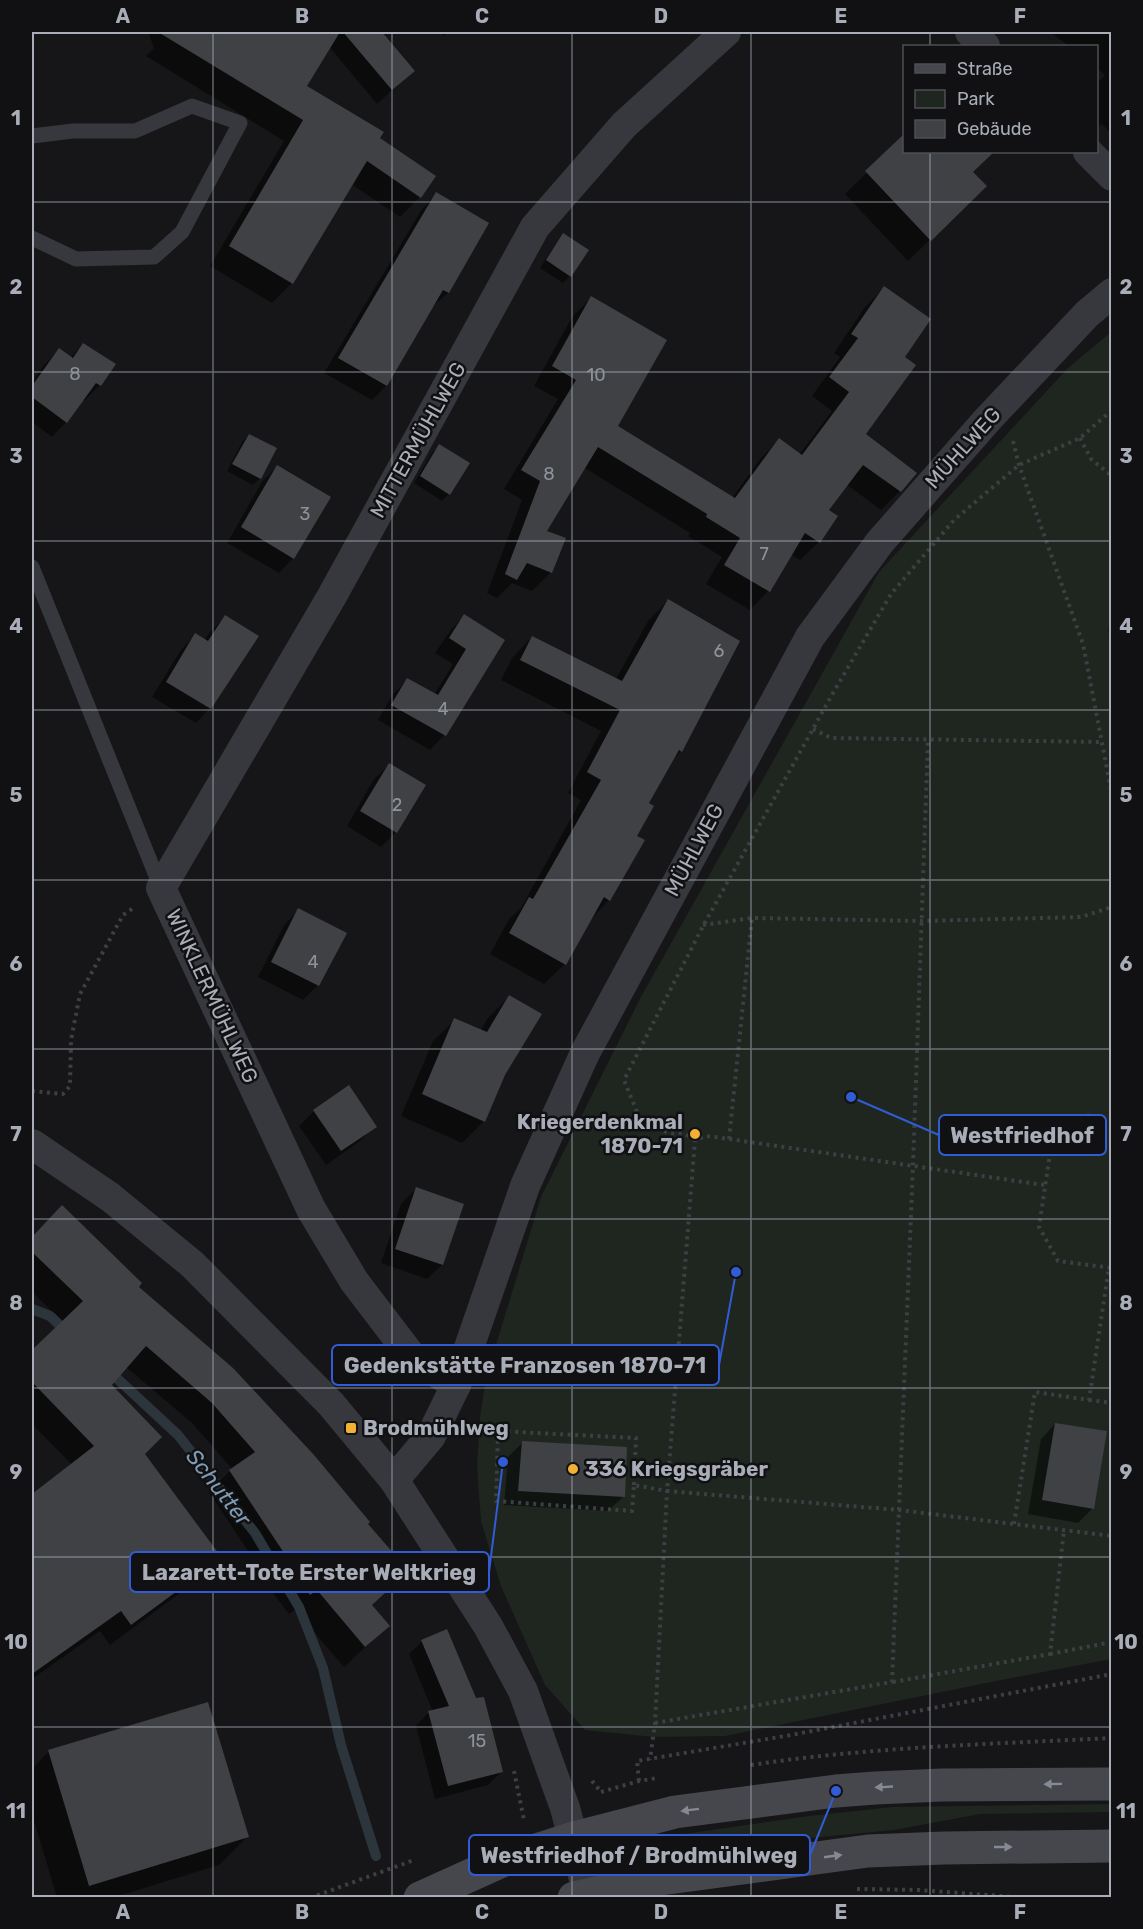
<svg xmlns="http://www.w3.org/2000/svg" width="1143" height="1929" font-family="Rubik,sans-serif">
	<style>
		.green { fill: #1e261f }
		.shadow { fill: #0007 }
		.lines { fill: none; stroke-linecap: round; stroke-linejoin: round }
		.stream { stroke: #2c353c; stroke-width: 10 }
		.building { fill: #404145 }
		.path { stroke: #3d3f44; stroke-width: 4; stroke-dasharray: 3 4.5; stroke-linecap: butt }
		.lane { stroke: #37383d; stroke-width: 15 }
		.street { stroke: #37383d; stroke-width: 30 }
		.secondary { stroke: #45474d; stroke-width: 33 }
		.oneway { fill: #858993 }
		.grid { fill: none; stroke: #a8adb8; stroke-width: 1.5; stroke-opacity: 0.55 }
		.poi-dot { fill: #f2b134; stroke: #111113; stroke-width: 2 }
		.labels { text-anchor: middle; stroke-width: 5; stroke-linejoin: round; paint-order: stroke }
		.number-label { font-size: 18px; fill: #8e929b }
		.street-label { font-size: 21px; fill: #a8adb8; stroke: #111113 }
		.poi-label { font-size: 21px; font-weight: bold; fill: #a8adb8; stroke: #111113; text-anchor: start }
		.water-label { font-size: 22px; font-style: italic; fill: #7f9bb3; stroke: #111113 }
		.leader { fill: none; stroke: #325cd3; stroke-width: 2 }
		.callout-dot { fill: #325cd3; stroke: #111113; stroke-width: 2 }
		.callout { fill: #111113; stroke: #325cd3; stroke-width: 2 }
		.callout-label { font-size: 22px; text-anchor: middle; font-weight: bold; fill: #a8adb8 }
		.neatline { fill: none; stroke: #a8adb8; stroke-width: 2 }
		.grid-label { font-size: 20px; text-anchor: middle; font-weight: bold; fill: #a8adb8 }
	</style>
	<rect width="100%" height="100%" fill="#161618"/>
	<g class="green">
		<polygon points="1111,332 1111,1659 986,1683 725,1736 654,1737 585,1730 545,1685 501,1586 481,1521 477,1467 480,1417 486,1378 541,1197 641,997 879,572 1068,368"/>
		<polygon points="1111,1804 1111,1812 980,1814 894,1830 810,1838 726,1849 660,1860 656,1838 809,1816 893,1807"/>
	</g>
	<g class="shadow">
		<polygon points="148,32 286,32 324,54 305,86 378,139 420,197 400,217 351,184 292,283 272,303 210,266 284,141 146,56 154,48"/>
		<polygon points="317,32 380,32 413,71 377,104"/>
		<polygon points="439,32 448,32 444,36"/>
		<polygon points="1050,32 1112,32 1112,134 1102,124 1096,129 1096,84 1105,75 1096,68 1096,46 1069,46"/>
		<polygon points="904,136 904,152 992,152 971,172 985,186 908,261 845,194"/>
		<polygon points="437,194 487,223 448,293 432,307 386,386 372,400 324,373 422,209"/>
		<polygon points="564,235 570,276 563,283 540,268 557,242"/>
		<polygon points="884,288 903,358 864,435 900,491 881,510 846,484 827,510 819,542 800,560 791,554 768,591 750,610 706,584 722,557 688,536 690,533 585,468 545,532 551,572 532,591 512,583 497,598 487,593 522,500 504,489 558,399 534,386 572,317 591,298 616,427 732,498 761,458 779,440 799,455 832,411 812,396 840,357 834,353 865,307"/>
		<polygon points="83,344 114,364 100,385 85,400 83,399 66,422 52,437 32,422 32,383 44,365 59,350 70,358"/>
		<polygon points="249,435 260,478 253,485 227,471 242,442"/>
		<polygon points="439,446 449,494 442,501 414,483 432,453"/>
		<polygon points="277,467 293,558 279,573 227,543 262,482"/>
		<polygon points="668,601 681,751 671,761 647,804 609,900 591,919 565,964 544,984 490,954 509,919 521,908 581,800 568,793 601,731 501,680 512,658 532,637 616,679 648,621"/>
		<polygon points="464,616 503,641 444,735 430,750 378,720 393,694 408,680 434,695 453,664 435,653 450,631"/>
		<polygon points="225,617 210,708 196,723 152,697 181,650 195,635 204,641 210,632"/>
		<polygon points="1112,625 1112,649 1108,629"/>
		<polygon points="389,765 396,832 381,847 347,826 374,779"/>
		<polygon points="299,910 318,985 303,1000 258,977 284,925"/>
		<polygon points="509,997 504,1074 484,1121 462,1143 401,1116 433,1041 455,1020 480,1031 488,1018"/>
		<polygon points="314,1111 375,1126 360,1141 326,1165 299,1126"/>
		<polygon points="416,1189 442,1265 427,1279 381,1263 401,1204"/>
		<polygon points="62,1207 136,1287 366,1524 407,1571 371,1606 388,1626 344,1667 295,1610 289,1614 261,1578 264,1575 209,1492 232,1469 192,1423 126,1367 110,1385 143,1454 220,1558 199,1579 110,1645 100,1631 32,1679 32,1496 72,1465 32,1424 32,1352 63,1322 32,1292 32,1238"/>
		<polygon points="1055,1424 1093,1508 1078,1523 1028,1514 1041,1439"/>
		<polygon points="523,1442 623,1497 608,1511 504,1505 508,1457"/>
		<polygon points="422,1641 501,1772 488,1785 435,1799 416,1726 429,1712 433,1712 409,1654"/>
		<polygon points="49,1751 247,1837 219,1865 112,1898 57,1898 32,1814 32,1769"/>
	</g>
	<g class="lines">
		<g class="stream">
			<polyline points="32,1309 50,1316 68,1333"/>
			<polyline points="108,1370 178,1435 255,1533 299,1607 323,1668 341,1745 376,1856"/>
		</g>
	</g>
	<g class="building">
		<polygon points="158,32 340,32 307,86 384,132 380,138 436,176 421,198 367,161 293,284 229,246 303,120"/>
		<polygon points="343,32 382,32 415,71 392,90"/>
		<polygon points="904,134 904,152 994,152 973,172 987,186 931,241 865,171"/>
		<polygon points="436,192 489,223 449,293 443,290 387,386 338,358"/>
		<polygon points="563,233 589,250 571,277 546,260"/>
		<polygon points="884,286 931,319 905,357 916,365 866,434 917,473 901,492 863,465 829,510 838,516 820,543 805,533 770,592 724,565 740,538 706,517 707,514 598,447 547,531 566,538 552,573 527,563 517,580 505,574 540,481 521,470 576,380 552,366 591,296 667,340 618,426 735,498 779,438 802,455 849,392 829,377 858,338 851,334"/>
		<polygon points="83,343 116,364 101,386 96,383 67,423 32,397 32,386 59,348 73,358"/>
		<polygon points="249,434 277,448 261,479 232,464"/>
		<polygon points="439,444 470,463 450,495 420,476"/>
		<polygon points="277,465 331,497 294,559 241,527"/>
		<polygon points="668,599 740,641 682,752 679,750 649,803 654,806 637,836 645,840 610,901 604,897 566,965 509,933 529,897 533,899 601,780 587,772 620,710 520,660 532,636 622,681"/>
		<polygon points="464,614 505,640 446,736 391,705 407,678 438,695 466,649 449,638"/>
		<polygon points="225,615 259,636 211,709 166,682 195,633 208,641"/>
		<polygon points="389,763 426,785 397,833 360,811"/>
		<polygon points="298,908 347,933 319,986 271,962"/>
		<polygon points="509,995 542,1014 505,1075 485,1122 422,1094 454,1018 487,1032"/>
		<polygon points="349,1085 377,1127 341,1151 313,1110"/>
		<polygon points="416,1187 464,1204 443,1265 395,1249"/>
		<polygon points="62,1205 142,1283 139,1287 233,1368 314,1455 370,1522 368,1524 409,1571 372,1605 390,1626 365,1647 317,1590 310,1595 281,1556 284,1553 229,1470 255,1452 212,1403 146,1346 112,1385 162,1437 145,1454 222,1558 131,1625 121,1611 32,1674 32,1494 94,1446 32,1382 32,1350 83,1301 32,1252 32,1237"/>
		<polygon points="1055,1423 1107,1431 1094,1509 1042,1500"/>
		<polygon points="522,1441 627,1447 625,1497 518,1491"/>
		<polygon points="447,1629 476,1698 484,1697 503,1772 448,1786 428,1711 449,1706 421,1640"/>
		<polygon points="208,1702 249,1837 89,1886 48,1750"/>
	</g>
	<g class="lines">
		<g class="path">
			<polyline points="1080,438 1091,459 1112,476"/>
			<polyline points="1013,441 1019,465 1083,644 1112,795"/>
			<polyline points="813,729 831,738 1103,742"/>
			<polyline points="703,925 752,918 922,921 1081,917 1112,907"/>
			<polyline points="32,1091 63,1094 70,1086 71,1040 80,994 123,915 135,907"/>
			<polyline points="1112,1119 1084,1115 1053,1134 1039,1227 1058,1261 1112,1268"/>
			<polyline points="729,1139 752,918"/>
			<polyline points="695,1140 685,1134 668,1133 639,1117 624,1080 703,926 833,693 891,594 954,520 1019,465 1080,438 1112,410"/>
			<polyline points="1044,1185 729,1139 706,1136 695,1140 667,1491 899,1510 1112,1536"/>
			<polyline points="1089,1400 1112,1403"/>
			<polyline points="634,1485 636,1438 498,1431 496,1501 632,1511 634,1485 667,1491 655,1723 650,1760"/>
			<polyline points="1014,1524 1035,1392 1089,1400 1109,1267"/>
			<polyline points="1050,1654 1112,1642"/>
			<polyline points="893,1682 1050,1654 1064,1530"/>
			<polyline points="655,1723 892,1682 913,1165 928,740"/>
			<path d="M751,1765C870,1747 991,1744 1112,1738"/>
			<polyline points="514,1771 524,1820"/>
			<polyline points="592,1781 601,1792"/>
			<polyline points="639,1781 637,1761 791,1735 1112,1674"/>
			<polyline points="601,1792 639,1781 657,1778"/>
			<polyline points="857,1889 919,1890 1028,1898"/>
			<polyline points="310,1898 414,1860"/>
		</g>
		<g class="lane">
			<polyline points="32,136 73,131 135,131 192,106 240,123 182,232 154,257 76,259 32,238"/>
			<polyline points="32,567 161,888"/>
		</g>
		<g class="street">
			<polyline points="970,32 985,46"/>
			<polyline points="1088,152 1112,176"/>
			<polyline points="32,1144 110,1197 192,1264 331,1404 394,1480 488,1626 523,1691 565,1808 588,1894"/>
			<polyline points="456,1385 412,1357 354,1281 311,1209 161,888 332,596 535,227 624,125 726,32"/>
			<polyline points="394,1480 431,1436 456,1385 525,1186 585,1053 810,637 880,542 988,419 1087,314 1112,293"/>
		</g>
		<g class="secondary">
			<polyline points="420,1898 502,1861 574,1838 675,1812 836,1791 875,1788 942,1785 1112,1784"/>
			<polyline points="574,1898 653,1880 868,1851 944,1848 1112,1846"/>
		</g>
	</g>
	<defs><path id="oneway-solid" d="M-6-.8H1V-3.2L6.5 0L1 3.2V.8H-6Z" transform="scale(1.5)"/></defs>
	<g class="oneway">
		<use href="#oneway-solid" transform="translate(1053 1784) rotate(179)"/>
		<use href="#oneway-solid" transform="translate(884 1787) rotate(177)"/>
		<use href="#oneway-solid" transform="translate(690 1810) rotate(173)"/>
		<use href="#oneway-solid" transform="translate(1003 1847)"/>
		<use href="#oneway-solid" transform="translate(833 1856) rotate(-8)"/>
	</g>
	<path class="grid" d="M213,32V1898M392,32V1898M572,32V1898M751,32V1898M930,32V46M930,152V1898M32,202H1112M32,372H1112M32,541H1112M32,710H1112M32,880H1112M32,1049H1112M32,1219H1112M32,1388H1112M32,1557H1112M32,1727H1112"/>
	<g class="poi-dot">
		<circle cx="695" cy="1134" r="6"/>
		<rect x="345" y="1422" width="12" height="12" rx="3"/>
		<circle cx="573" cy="1469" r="6"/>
	</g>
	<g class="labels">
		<g class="number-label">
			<text x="75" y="380">8</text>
			<text x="596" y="381">10</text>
			<text x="549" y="480">8</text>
			<text x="305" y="520">3</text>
			<text x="764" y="560">7</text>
			<text x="719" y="657">6</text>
			<text x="443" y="715">4</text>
			<text x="397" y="811">2</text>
			<text x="313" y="968">4</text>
			<text x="477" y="1747">15</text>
		</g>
		<g class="street-label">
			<text transform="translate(418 440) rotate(-61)" y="7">MITTERMÜHLWEG</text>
			<text transform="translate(963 448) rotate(-48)" y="7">MÜHLWEG</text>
			<text transform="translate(694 850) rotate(-62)" y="7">MÜHLWEG</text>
			<text transform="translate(212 996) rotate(65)" y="7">WINKLERMÜHLWEG</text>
		</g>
		<g class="poi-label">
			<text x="683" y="1129" text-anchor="end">Kriegerdenkmal<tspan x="683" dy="24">1870-71</tspan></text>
			<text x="363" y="1435">Brodmühlweg</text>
			<text x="585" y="1476">336 Kriegsgräber</text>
		</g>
		<g class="water-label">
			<text transform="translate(219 1487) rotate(52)" y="8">Schutter</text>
		</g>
	</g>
	<path class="leader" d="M851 1097L939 1135M736 1272L719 1365M503 1462L489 1572M836 1791L810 1855"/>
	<g class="callout-dot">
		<circle cx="851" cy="1097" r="6"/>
		<circle cx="736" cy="1272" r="6"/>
		<circle cx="503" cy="1462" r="6"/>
		<circle cx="836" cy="1791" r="6"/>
	</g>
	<g class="callout">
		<rect x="939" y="1115" width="167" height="40" rx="6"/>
		<rect x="332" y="1345" width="387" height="40" rx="6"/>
		<rect x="130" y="1552" width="359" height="40" rx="6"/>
		<rect x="469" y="1835" width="341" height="40" rx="6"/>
	</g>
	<g class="callout-label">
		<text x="1022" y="1143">Westfriedhof</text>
		<text x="525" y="1373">Gedenkstätte Franzosen 1870-71</text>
		<text x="309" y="1580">Lazarett-Tote Erster Weltkrieg</text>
		<text x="639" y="1863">Westfriedhof / Brodmühlweg</text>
	</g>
	<rect width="1143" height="1929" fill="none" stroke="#111113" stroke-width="66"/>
	<rect x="903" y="45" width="195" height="108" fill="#111113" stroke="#4d4f55" stroke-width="1.5"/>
	<rect x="915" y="64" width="30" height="9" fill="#45474d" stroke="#4d4f55" stroke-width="1.5"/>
	<text x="957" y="75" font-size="18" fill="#a8adb8">Straße</text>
	<rect x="915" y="90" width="30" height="18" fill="#1e261f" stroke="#4d4f55" stroke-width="1.5"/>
	<text x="957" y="105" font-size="18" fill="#a8adb8">Park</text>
	<rect x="915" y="120" width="30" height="18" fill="#404145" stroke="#4d4f55" stroke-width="1.5"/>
	<text x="957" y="135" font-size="18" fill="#a8adb8">Gebäude</text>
	<rect x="33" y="33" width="1077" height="1863" class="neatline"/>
	<g class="grid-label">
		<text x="123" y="23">A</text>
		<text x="302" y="23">B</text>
		<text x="482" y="23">C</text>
		<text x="661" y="23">D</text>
		<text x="841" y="23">E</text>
		<text x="1020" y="23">F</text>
		<text x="16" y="125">1</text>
		<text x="1126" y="125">1</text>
		<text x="16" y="294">2</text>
		<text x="1126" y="294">2</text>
		<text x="16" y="463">3</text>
		<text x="1126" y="463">3</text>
		<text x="16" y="633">4</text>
		<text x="1126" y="633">4</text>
		<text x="16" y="802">5</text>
		<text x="1126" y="802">5</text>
		<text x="16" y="971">6</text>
		<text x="1126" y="971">6</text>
		<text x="16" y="1141">7</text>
		<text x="1126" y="1141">7</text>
		<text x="16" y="1310">8</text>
		<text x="1126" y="1310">8</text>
		<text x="16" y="1479">9</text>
		<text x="1126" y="1479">9</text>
		<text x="16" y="1649">10</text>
		<text x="1126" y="1649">10</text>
		<text x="16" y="1818">11</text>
		<text x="1126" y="1818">11</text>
		<text x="123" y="1919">A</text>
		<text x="302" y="1919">B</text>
		<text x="482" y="1919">C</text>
		<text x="661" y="1919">D</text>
		<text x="841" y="1919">E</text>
		<text x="1020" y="1919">F</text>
	</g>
</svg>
